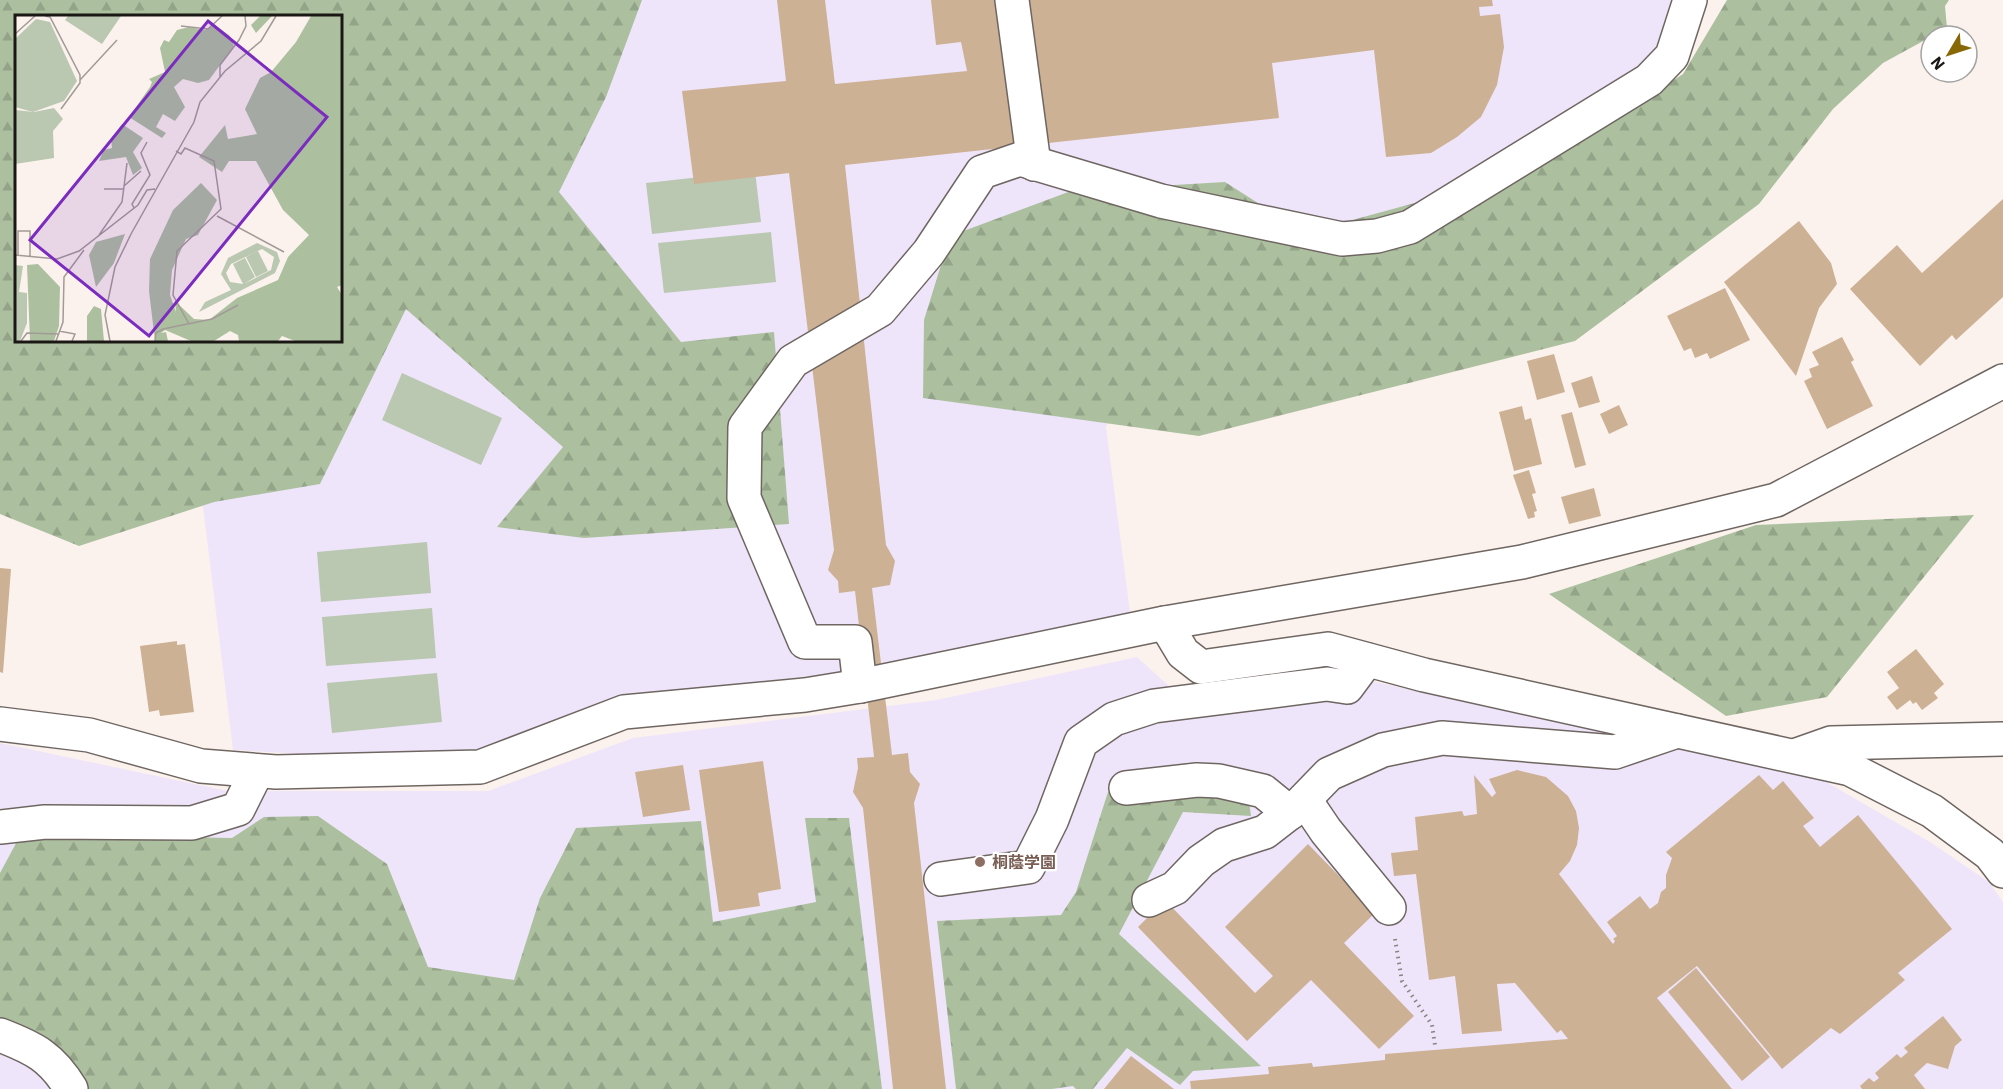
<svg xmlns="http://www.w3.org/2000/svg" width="2003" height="1089" font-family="'IBM Plex Sans','Noto Sans JP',sans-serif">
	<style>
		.education { fill: #efe5fa }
		.forest { fill: url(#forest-firs); fill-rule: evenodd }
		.pitch { fill: #bac7b1 }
		.building { fill: #cdb195 }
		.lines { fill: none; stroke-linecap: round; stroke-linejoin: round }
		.minor-casing { stroke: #6f6662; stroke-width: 36 }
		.path { stroke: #8b8581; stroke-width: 4; stroke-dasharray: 1.5 4.5; stroke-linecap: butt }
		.minor { stroke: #fff; stroke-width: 33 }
		.education-dot { fill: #8d6e63; stroke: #fff; stroke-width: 2 }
		.labels { text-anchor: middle; stroke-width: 4.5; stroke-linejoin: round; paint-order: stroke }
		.education-label { font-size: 16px; font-weight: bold; fill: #785e54; stroke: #fff; text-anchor: start }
		.inset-road { fill: none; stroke: #a29a97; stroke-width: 1.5 }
		.view { fill: #7b2cbf; fill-opacity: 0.15; stroke: #7b2cbf; stroke-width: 3 }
		.inset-edge { fill: none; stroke: #1a1715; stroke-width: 3 }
	</style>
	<defs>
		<pattern id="forest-firs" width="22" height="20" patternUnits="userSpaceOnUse" patternTransform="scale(1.5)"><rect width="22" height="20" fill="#acc09f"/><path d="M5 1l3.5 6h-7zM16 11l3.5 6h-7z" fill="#93a488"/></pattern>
	</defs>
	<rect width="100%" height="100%" fill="#fcf2ed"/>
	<g class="education">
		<polygon points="608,0 1696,0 1691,53 1582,133 1123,386 1106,427 1130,612 897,666 628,697 470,753 345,756 233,750 192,418 340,340"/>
		<polygon points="1137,657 1169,686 1337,674 1774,766 1828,783 1930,842 1989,882 2003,902 2003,1089 0,1089 0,743 228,791 488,791 633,738 936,700"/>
	</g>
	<g class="forest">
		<path d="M0,0H642L606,97L559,192L681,342L774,332L789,524L584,538L497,527L563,447L406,309L320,484L214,502L79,546L0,514ZM16,16H340V340H16Z"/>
		<polygon points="1727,0 1949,0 1945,6 1947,28 1883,63 1833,109 1759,204 1575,341 1199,436 923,398 924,320 950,236 1071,191 1225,182 1305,233 1535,170 1683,74"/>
		<polygon points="1974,515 1827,697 1726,716 1549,594 1756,525"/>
		<polygon points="1108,792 1125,796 1248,793 1251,816 1183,812 1119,934 1261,1066 1193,1071 1180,1085 1127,1048 1093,1089 1076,1089 1073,1086 1052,1089 956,1089 937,921 1061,915 1076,892"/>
		<polygon points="318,816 387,864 428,967 514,980 540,898 576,828 701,821 713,922 816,902 805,818 849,818 882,1089 74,1089 0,1032 0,873 21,834 232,838 264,817"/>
	</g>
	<g class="pitch">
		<polygon points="755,171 761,222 652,234 646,183"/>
		<polygon points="771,232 776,282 664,293 658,243"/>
		<polygon points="402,373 502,418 481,465 382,420"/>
		<polygon points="427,542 431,593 321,602 317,552"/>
		<polygon points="432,608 436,658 326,666 322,617"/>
		<polygon points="437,673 442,722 332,733 327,683"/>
	</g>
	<g class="building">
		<polygon points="777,0 825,0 835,84 967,71 961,42 936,45 931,0 1492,0 1493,6 1479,7 1480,16 1500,14 1504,47 1497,85 1481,117 1457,137 1431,153 1386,157 1374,50 1272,63 1279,118 845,165 886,545 895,561 890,585 872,588 892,755 908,753 910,772 920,784 914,803 946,1089 893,1089 863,808 853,792 858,768 857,758 874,757 855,591 839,593 838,581 828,570 834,550 789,173 694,184 682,91 786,81"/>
		<polygon points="2003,199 2003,297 1956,340 1952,335 1920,366 1850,289 1897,245 1922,273"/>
		<polygon points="1799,221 1831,263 1837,284 1819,308 1796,376 1724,282"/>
		<polygon points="1725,288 1750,340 1710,359 1707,353 1695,358 1691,348 1684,351 1667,316"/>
		<polygon points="1842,337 1854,360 1851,362 1873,406 1827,429 1804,381 1812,377 1809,369 1819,365 1812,352"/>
		<polygon points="1554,354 1565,392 1537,400 1527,361"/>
		<polygon points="1592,376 1600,402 1579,408 1571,383"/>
		<polygon points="1619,405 1628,425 1609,434 1600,414"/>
		<polygon points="1522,406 1525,420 1531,418 1542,464 1514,471 1499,412"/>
		<polygon points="1572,412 1586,465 1575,468 1561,415"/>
		<polygon points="1529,470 1536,493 1532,494 1537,511 1534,512 1535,517 1528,519 1513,475"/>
		<polygon points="1594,488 1601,516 1569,524 1561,497"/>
		<polygon points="0,568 11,569 3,673 0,672"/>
		<polygon points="177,641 177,645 185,644 194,712 160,716 159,710 149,712 140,646"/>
		<polygon points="1916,649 1944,684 1934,693 1938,698 1922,710 1916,702 1913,704 1910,700 1897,710 1887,697 1899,688 1887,672"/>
		<polygon points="763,761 781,889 758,893 760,906 719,912 699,770"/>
		<polygon points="683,765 690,810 643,817 635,772"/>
		<polygon points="1517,770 1546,777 1568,796 1576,811 1579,828 1577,845 1570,861 1559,874 1613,944 1615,941 1613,939 1617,936 1607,922 1640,896 1650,909 1658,903 1661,892 1666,888 1666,875 1672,858 1666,852 1759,775 1773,790 1783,781 1814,818 1803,826 1820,847 1858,815 1952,929 1898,973 1905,980 1840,1034 1831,1028 1782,1069 1697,966 1657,998 1732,1089 1191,1089 1190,1081 1269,1074 1268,1067 1312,1063 1313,1067 1385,1060 1385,1054 1568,1039 1561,1030 1557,1033 1515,983 1497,984 1502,1031 1462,1034 1455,976 1429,980 1416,874 1394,876 1391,853 1418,850 1415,817 1462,811 1464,816 1477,814 1474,775 1492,797 1496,793 1489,779"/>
		<polygon points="1308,844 1375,913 1344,943 1414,1016 1379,1049 1311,980 1247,1041 1138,927 1165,900 1255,993 1273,976 1225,927"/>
		<polygon points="1696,968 1770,1057 1742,1081 1668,992"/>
		<polygon points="1943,1016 1962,1040 1955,1046 1948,1069 1927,1063 1914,1075 1925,1089 1862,1089 1860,1086 1869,1078 1874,1082 1879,1078 1875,1073 1897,1054 1901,1058 1908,1052 1904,1048"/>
		<polygon points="1131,1056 1174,1089 1104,1089"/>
	</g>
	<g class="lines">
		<defs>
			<g id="minor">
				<polyline points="1012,0 1034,164"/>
				<polyline points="1165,623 1183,653 1201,667 1328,649 1424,675 1850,769 1932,811 1990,854 2003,871"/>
				<polyline points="860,686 855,642 805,642 744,498 745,427 793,361 880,310 929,252 982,172 1020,159 1161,201 1342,239 1377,236 1410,227 1649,80 1672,56 1690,0"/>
				<polyline points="0,724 89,735 201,766 276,772 480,767 624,712 805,695 860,686 1165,623 1522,562 1776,500 2003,381"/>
				<polyline points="1797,755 1831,743 2003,739"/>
				<polyline points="1126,788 1197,780 1219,781 1263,791 1290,813"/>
				<polyline points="1305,800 1326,831 1389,908"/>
				<polyline points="0,827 45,822 192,823 238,809 257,771"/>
				<polyline points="941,879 1028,867 1052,819 1081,742 1114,719 1154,706 1327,684 1347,687 1367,660"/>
				<polyline points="1149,900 1175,888 1201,861 1224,845 1265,832 1296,808 1329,774 1383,750 1442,738 1615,752 1677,731"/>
				<path d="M0,1035C34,1048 52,1057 71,1089"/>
			</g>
		</defs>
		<use href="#minor" class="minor-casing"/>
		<polyline class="path" points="1395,939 1402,981 1432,1025 1435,1045"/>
		<use href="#minor" class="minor"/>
	</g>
	<circle class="education-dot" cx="980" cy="862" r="6"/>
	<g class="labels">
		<g class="education-label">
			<text x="992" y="868">桐蔭学園</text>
		</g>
	</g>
	<g transform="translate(15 15)">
		<rect width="327" height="327" fill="#fcf2ed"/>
		<path d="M245,1H257L241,18L236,10ZM296,1H327V270L322,272L327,280V326H280L267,321L263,326H224L223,320L215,316L199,326H176L150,315L146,318L151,317L153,326H140L134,276L135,244L158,195L186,168L202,185L183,220L171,224L157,255L155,280L161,297L160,286L179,304L194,305L222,283L263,265L273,242L294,220L268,195L241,146H214L207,157L184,142L210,110L213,124L242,119L230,94L245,63L256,57L281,27ZM200,10L215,21L219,31L194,65L183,68L168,64L159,72L170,92L160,106L148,99L141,112L151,118L147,123L114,102L135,72L137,67L134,64L150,57L145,33L149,25L154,27L162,15L174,12L190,15ZM107,109L128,123L118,137L127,153L118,160L111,142L84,146L89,135L97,133L96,124ZM110,219L99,248L81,272L74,240L81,227ZM23,249L45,272L44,311L39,326H15L12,250ZM79,291L86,294L89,326H72V301Z" fill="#acc09f"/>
		<path d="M39,93L48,104L38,116L39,143L0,149V95L19,97Z" fill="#bac7b1"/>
		<path d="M53,1H106L87,29L50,5ZM21,4L35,7L62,66L49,86L18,97L0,92V24ZM0,100H36V142H0ZM242,228L262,237L265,246L260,258L184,297L190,287L216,275L206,259L213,243ZM247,234L259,242L256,255L229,269L240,262L230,243L218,249L228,269L215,267L211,258L216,249ZM243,236L253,256L241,262L231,242ZM0,250L8,251L4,277L12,278V308L5,326H0Z" fill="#bac7b1" fill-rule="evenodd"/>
		<path class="inset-road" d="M30,1L35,2L65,60V68L46,94M166,11L193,14L207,1M0,19L20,1M205,62V50L224,25L231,11L230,1M65,65L102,25M161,136L166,139L170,133L199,146L206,194L162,236L158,280L174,309M109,171L126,156M89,174H109M119,193L117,189L135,160L126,138L132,127M202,201L269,237M84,220L107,187L112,148M0,240L42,244L64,236L123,190L132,175L140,174M3,240V216H15V242M44,316L60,319L57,326M6,326L12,318L43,319M41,326L48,307L49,262L69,235M95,326L90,300L100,252L116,219L179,107L185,87L210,56L246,26L261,1M140,326L141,318L148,314L197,304L223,290"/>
		<path class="view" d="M193,6L312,102L134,321L15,225Z"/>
		<rect width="327" height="327" class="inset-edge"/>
	</g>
	<g transform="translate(1949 54) rotate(231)"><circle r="28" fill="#ffffff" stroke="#a3a2a1" stroke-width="1.5"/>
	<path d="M0-4.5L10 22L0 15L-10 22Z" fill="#876804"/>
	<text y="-9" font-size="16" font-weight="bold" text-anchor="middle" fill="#1a1715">N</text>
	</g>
</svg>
